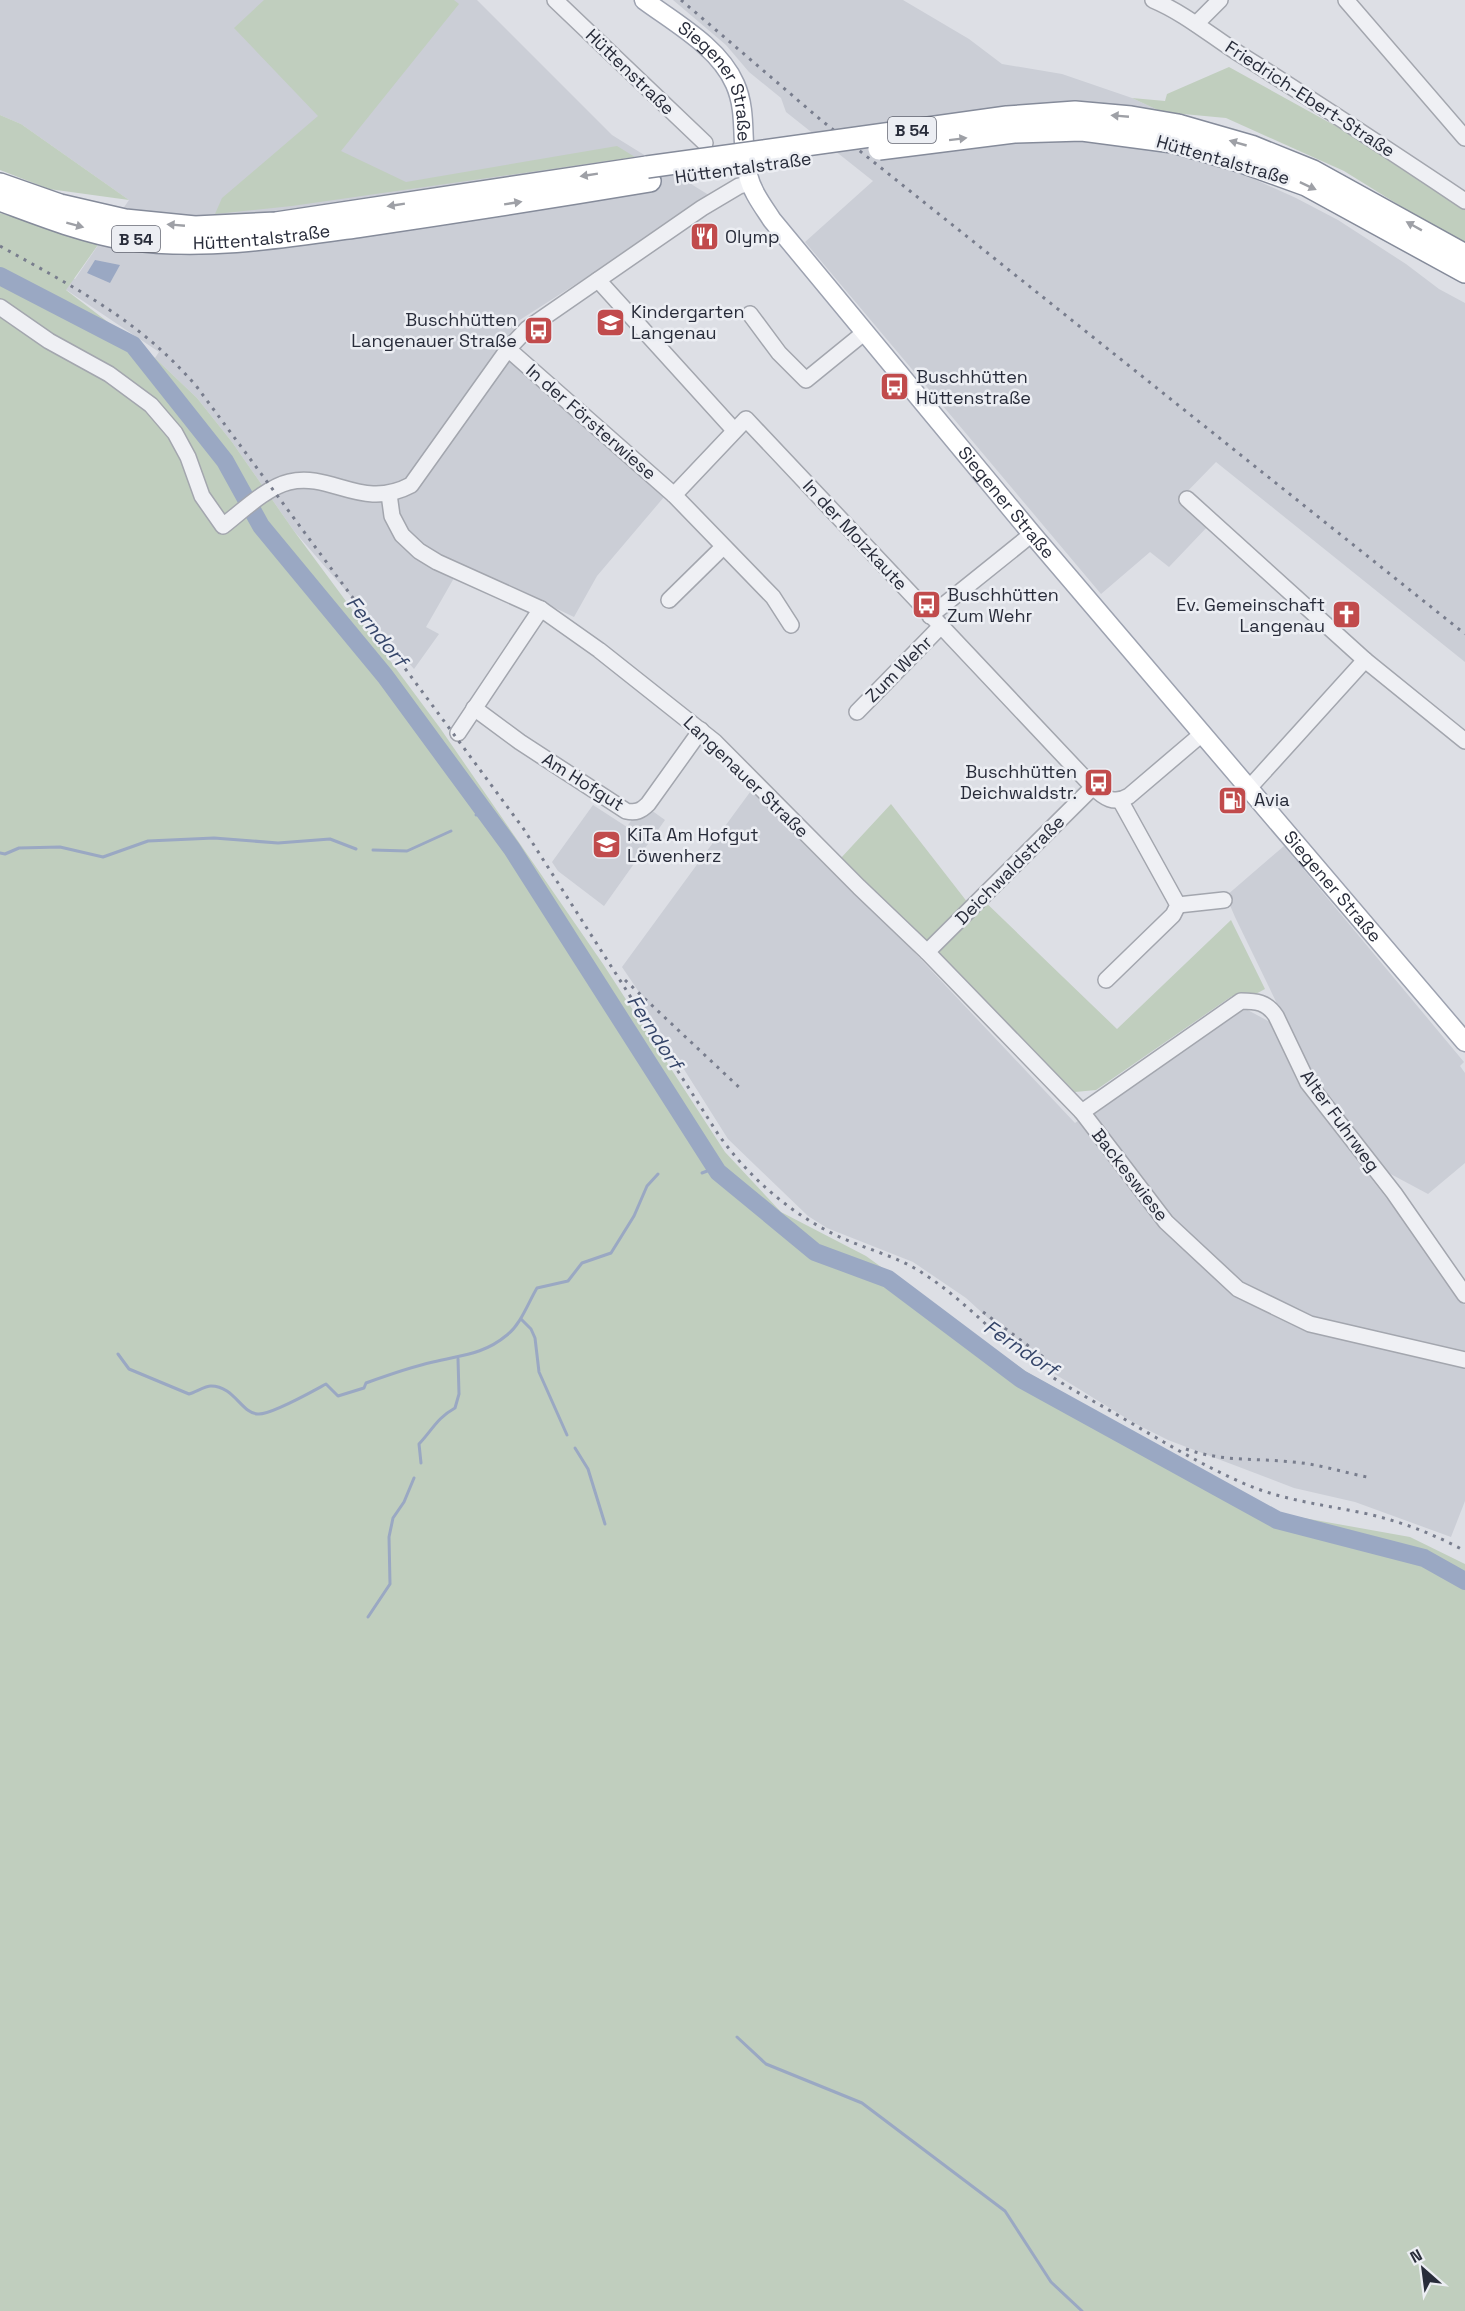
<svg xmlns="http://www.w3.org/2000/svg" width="1465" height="2311" font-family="'Space Grotesk',sans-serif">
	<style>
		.built { fill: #cbced6 }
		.green { fill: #c0cebe }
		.water { fill: #9aa8c3 }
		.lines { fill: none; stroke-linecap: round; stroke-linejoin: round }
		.stream { stroke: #9aa8c3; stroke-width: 3 }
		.river { stroke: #9aa8c3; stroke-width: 18 }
		.minor-casing { stroke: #a3a6ae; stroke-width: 18 }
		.major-casing { stroke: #9da2b0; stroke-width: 21 }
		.highway-casing { stroke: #858b9a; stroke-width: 24 }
		.minor { stroke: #eff0f4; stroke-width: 15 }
		.major { stroke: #fff; stroke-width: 18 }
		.highway { stroke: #fff; stroke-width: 21 }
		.rail { stroke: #787d8d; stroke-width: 3; stroke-dasharray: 3 6; stroke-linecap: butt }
		.highway-bridge-casing { stroke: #858b9a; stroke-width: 24; stroke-linecap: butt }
		.highway-bridge { stroke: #fff; stroke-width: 21 }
		.oneway { fill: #9ea0a6 }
		.labels { text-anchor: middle; stroke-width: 5; stroke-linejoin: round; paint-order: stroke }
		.shield { fill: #eceef3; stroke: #636672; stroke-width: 1.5 }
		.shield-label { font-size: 16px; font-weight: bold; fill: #282c3a }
		.street-label { font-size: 18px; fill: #282c3a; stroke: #eceef3 }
		.poi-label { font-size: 18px; fill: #282c3a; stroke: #eceef3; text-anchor: start }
		.water-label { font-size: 20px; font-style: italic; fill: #36466a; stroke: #eceef3 }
	</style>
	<rect width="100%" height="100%" fill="#dddfe5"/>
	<g class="built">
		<polygon points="0,0 477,0 612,135 712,197 515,323 511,353 664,497 597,576 574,617 462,564 426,627 439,634 414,669 294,531 232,442 197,398 155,358 159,352 68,291 0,252 0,237 75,279 129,200 21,124 0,115"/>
		<polygon points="673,0 903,0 969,39 1002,64 1062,74 1132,98 1162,112 1156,149 1234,170 1296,198 1338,220 1406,264 1439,289 1465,303 1465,662 1216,462 1179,500 1209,525 1169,567 1150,552 1101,594 805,242 873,181 786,112 781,98 749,72 726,45"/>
		<polygon points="753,788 833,866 1075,1123 1242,1007 1270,1022 1299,1085 1401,1217 1465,1305 1465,1501 1451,1537 1355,1502 1294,1488 1168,1440 1134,1423 1037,1363 966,1298 913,1262 827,1228 808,1216 728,1139 639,998 641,995 622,967"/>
		<polygon points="593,805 627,827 632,819 651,810 665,820 604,906 558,871 552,862"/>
		<polygon points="1284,846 1464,1062 1460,1066 1465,1073 1465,1163 1428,1194 1385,1171 1313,1078 1235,917 1226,896"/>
	</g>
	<g class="green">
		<polygon points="264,0 454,0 459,4 341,151 406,182 617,146 635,157 292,206 215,214 222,198 318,116 234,28"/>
		<polygon points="1229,67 1408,166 1465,204 1465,246 1344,171 1226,118 1162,112 1132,98 1165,101 1167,94"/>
		<polygon points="0,115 21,124 129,200 49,189 0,170"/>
		<polygon points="0,213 100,242 66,290 155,358 197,398 232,442 294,531 440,728 603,964 725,1152 781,1212 866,1256 1025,1371 1276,1513 1410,1537 1465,1564 1465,2311 0,2311"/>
		<polygon points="891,804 968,903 978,895 1117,1029 1231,920 1265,989 1252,996 1232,996 1096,1090 1075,1092 840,859"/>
	</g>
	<polygon class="water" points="95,260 120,265 110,283 87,273"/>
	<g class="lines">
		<g class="stream">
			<polyline points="476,815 483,810"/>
			<polyline points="373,850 407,851 451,831"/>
			<polyline points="0,853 5,854 19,848 60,847 103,857 148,841 214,838 278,843 330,839 356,849"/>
			<polyline points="702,1173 715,1168"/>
			<polyline points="521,1319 531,1329 535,1338 539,1372 567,1435"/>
			<path d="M118,1354L129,1369L189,1394C196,1392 205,1386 211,1386C234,1386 242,1414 258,1414C271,1415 313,1391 326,1384L338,1396L364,1388L366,1383C388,1375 411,1367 433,1362C461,1355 483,1355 507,1335C521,1324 528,1303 537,1288L568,1281L582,1263L611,1253L634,1216L647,1186L658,1174"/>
			<polyline points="575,1448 588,1469 605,1524"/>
			<path d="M421,1463L419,1444C433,1429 437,1418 455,1408L459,1394L458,1359"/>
			<polyline points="368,1617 390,1584 389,1537 393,1518 404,1502 414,1478"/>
			<polyline points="737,2037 766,2064 862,2103 1005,2211 1051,2282 1082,2311"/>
		</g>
		<polyline class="river" points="0,276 133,345 225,461 261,526 385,676 512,849 718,1172 815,1252 888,1279 1021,1379 1277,1520 1424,1558 1465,1581"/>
		<defs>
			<g id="minor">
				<polyline points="555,0 705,143"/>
				<path d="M1153,0C1184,13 1210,35 1238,53C1315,101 1390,151 1465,201"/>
				<polyline points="1346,0 1465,138"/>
				<polyline points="1196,24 1220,0"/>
				<polyline points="598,280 734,430"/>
				<path d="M0,307L49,341L109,374L151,405L175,433L188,457L202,496L223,526C241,512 267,487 289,482C332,472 362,511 411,485L508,349L527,329L702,208L739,186L751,183"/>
				<polyline points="750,314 779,353 806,380 865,332"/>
				<polyline points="508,349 674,495 773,597 791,625"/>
				<polyline points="389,494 392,516 402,535 419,551 437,562 541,609 599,650 715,742 859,887 927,952 1082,1112 1166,1222 1238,1289 1310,1324 1465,1360"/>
				<path d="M674,495L746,419L1093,787C1104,798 1114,805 1129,796L1203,733"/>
				<polyline points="1187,499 1365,660 1465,741"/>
				<polyline points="669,600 723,547"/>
				<polyline points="930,616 1032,534"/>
				<path d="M474,708L520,742L626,811C636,813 641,811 648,804L701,730"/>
				<polyline points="857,712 941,626"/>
				<polyline points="458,733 541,609"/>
				<polyline points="1250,787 1365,660"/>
				<polyline points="1178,905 1224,900"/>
				<polyline points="927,952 1093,787"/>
				<polyline points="1106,980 1173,915 1178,905 1120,800"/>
				<path d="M1082,1112L1241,1001C1256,1001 1267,1002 1276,1016L1308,1083L1394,1193L1465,1295"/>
			</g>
			<g id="major">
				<path id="s1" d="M644,0C675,23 719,47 735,84C748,113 740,145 748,175C752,192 763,206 772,220L1032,534L1465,1042"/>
			</g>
			<g id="highway">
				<polyline points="1178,125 1251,146 1313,171 1465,255"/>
				<polyline points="1173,142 1242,162 1306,185 1465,272"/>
				<polyline points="0,184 60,205 125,220 195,227 276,223 647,167"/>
				<path id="s2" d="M0,200C41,215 83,232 126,239C205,250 284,237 362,226C458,212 554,197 650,181"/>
			</g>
		</defs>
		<use href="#minor" class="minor-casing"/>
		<use href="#major" class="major-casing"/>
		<use href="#highway" class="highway-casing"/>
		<use href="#minor" class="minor"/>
		<use href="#major" class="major"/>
		<use href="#highway" class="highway"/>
		<g class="rail">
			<polyline points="681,0 821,120 1465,634"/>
			<path d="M0,246C75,288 140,320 197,387L523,828L718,1134C749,1178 793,1216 842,1238C869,1250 899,1257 924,1274C963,1299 992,1333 1029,1361C1055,1381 1085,1396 1114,1413C1157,1438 1199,1464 1245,1484C1285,1501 1326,1505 1368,1514C1402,1522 1434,1534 1465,1551"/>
			<polyline points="625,980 743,1091"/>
			<polyline points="983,1312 1046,1359"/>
			<path d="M1186,1449C1222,1462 1257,1458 1293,1462C1318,1464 1342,1472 1367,1477"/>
		</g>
		<defs>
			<g id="highway-bridge">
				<polyline points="879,149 1014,132 1082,130 1173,142"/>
				<polyline points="647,167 1007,117 1075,112 1131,117 1178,125"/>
			</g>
		</defs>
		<use href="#highway-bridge" class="highway-bridge-casing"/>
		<use href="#highway-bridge" class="highway-bridge"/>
	</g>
	<defs><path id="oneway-solid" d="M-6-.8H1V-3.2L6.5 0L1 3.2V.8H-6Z" transform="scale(1.5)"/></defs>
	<g class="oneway">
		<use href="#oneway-solid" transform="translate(1120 116) rotate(-175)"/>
		<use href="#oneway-solid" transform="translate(958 139) rotate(-7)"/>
		<use href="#oneway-solid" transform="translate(1238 143) rotate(-164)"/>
		<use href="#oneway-solid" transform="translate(589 175) rotate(171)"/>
		<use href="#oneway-solid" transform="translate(1308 186) rotate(25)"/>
		<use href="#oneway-solid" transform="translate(513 203) rotate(-9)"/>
		<use href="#oneway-solid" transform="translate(396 205) rotate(171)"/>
		<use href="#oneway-solid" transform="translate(75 225) rotate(15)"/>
		<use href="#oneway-solid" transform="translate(176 225) rotate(-175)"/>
		<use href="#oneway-solid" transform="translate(1414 226) rotate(-151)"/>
	</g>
	<defs>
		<symbol id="restaurant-square" viewBox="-11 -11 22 22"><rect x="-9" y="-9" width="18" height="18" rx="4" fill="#c14b4c" stroke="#eceef3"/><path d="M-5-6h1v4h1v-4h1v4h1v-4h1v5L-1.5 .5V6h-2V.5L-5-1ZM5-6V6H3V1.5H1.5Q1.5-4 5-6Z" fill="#fff"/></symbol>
		<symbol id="school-square" viewBox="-11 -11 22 22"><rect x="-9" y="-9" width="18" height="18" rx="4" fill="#c14b4c" stroke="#eceef3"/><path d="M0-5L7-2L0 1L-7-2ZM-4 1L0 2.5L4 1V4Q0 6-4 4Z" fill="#fff"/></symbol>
		<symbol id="bus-square" viewBox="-11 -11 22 22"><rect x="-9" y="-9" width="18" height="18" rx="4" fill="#c14b4c" stroke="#eceef3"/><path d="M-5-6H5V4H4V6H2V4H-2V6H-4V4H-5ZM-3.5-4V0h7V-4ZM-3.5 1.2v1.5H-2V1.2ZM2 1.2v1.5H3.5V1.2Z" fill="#fff"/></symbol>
		<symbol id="church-square" viewBox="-11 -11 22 22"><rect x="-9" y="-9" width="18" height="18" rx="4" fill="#c14b4c" stroke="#eceef3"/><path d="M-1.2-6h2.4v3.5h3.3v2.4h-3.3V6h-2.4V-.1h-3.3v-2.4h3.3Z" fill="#fff"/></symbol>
		<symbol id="fuel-square" viewBox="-11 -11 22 22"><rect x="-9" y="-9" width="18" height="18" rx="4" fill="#c14b4c" stroke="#eceef3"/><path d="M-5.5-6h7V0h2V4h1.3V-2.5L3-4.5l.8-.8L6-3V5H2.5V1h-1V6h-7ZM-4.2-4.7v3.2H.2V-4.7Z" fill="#fff"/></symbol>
	</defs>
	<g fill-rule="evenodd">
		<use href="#restaurant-square" x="688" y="220" width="33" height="33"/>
		<use href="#school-square" x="594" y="306" width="33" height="33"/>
		<use href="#bus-square" x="522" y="314" width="33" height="33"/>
		<use href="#bus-square" x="878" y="370" width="33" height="33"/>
		<use href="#bus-square" x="910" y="588" width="33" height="33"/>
		<use href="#church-square" x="1330" y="598" width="33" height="33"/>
		<use href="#bus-square" x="1082" y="766" width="33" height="33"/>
		<use href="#fuel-square" x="1216" y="784" width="33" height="33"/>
		<use href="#school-square" x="590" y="828" width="33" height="33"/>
	</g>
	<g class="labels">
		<g class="shield">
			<rect x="888" y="117" width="48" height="26" rx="4.5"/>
			<rect x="112" y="226" width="48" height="26" rx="4.5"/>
		</g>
		<g class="shield-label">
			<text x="912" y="136">B 54</text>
			<text x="136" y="245">B 54</text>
		</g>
		<g class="street-label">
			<text transform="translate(630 72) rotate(44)" y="6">Hüttenstraße</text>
			<text dy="6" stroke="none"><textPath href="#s1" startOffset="114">Siegener Straße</textPath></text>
			<text transform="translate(1310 99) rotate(33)" y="6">Friedrich-Ebert-Straße</text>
			<text transform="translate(1223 160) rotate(16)" y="6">Hüttentalstraße</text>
			<text transform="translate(743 168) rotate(-8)" y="6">Hüttentalstraße</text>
			<text dy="6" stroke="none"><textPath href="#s2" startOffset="268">Hüttentalstraße</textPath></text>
			<text transform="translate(591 422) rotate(41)" y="6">In der Försterwiese</text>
			<text dy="6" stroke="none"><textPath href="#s1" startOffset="636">Siegener Straße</textPath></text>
			<text transform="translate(855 535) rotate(47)" y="6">In der Molzkaute</text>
			<text transform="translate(899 669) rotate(-45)" y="6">Zum Wehr</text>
			<text transform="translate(746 777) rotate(44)" y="6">Langenauer Straße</text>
			<text transform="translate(583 782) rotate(32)" y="6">Am Hofgut</text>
			<text transform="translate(1010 870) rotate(-45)" y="6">Deichwaldstraße</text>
			<text dy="6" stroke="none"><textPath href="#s1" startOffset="1140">Siegener Straße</textPath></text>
			<text transform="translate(1340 1121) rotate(54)" y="6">Alter Fuhrweg</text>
			<text transform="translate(1130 1175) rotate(52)" y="6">Backeswiese</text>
		</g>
		<g class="poi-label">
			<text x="725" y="243">Olymp</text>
			<text x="631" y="318">Kindergarten<tspan x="631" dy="21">Langenau</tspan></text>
			<text x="517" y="326" text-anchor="end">Buschhütten<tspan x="517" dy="21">Langenauer Straße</tspan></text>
			<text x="916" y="383">Buschhütten<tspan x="916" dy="21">Hüttenstraße</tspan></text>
			<text x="947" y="601">Buschhütten<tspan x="947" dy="21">Zum Wehr</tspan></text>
			<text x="1325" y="611" text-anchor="end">Ev. Gemeinschaft<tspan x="1325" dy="21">Langenau</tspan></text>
			<text x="1077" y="778" text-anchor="end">Buschhütten<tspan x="1077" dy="21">Deichwaldstr.</tspan></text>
			<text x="1254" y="806">Avia</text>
			<text x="627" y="841">KiTa Am Hofgut<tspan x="627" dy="21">Löwenherz</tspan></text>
		</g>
		<g class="water-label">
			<text transform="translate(377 631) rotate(51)" y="7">Ferndorf</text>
			<text transform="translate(655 1032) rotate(57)" y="7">Ferndorf</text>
			<text transform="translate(1021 1348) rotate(34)" y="7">Ferndorf</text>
		</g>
	</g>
	<g transform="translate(1423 2269) rotate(332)" stroke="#eceef3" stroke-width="4.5" paint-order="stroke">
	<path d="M0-4.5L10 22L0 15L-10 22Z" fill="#282c3a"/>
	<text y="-9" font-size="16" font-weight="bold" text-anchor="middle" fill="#282c3a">N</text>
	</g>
</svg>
